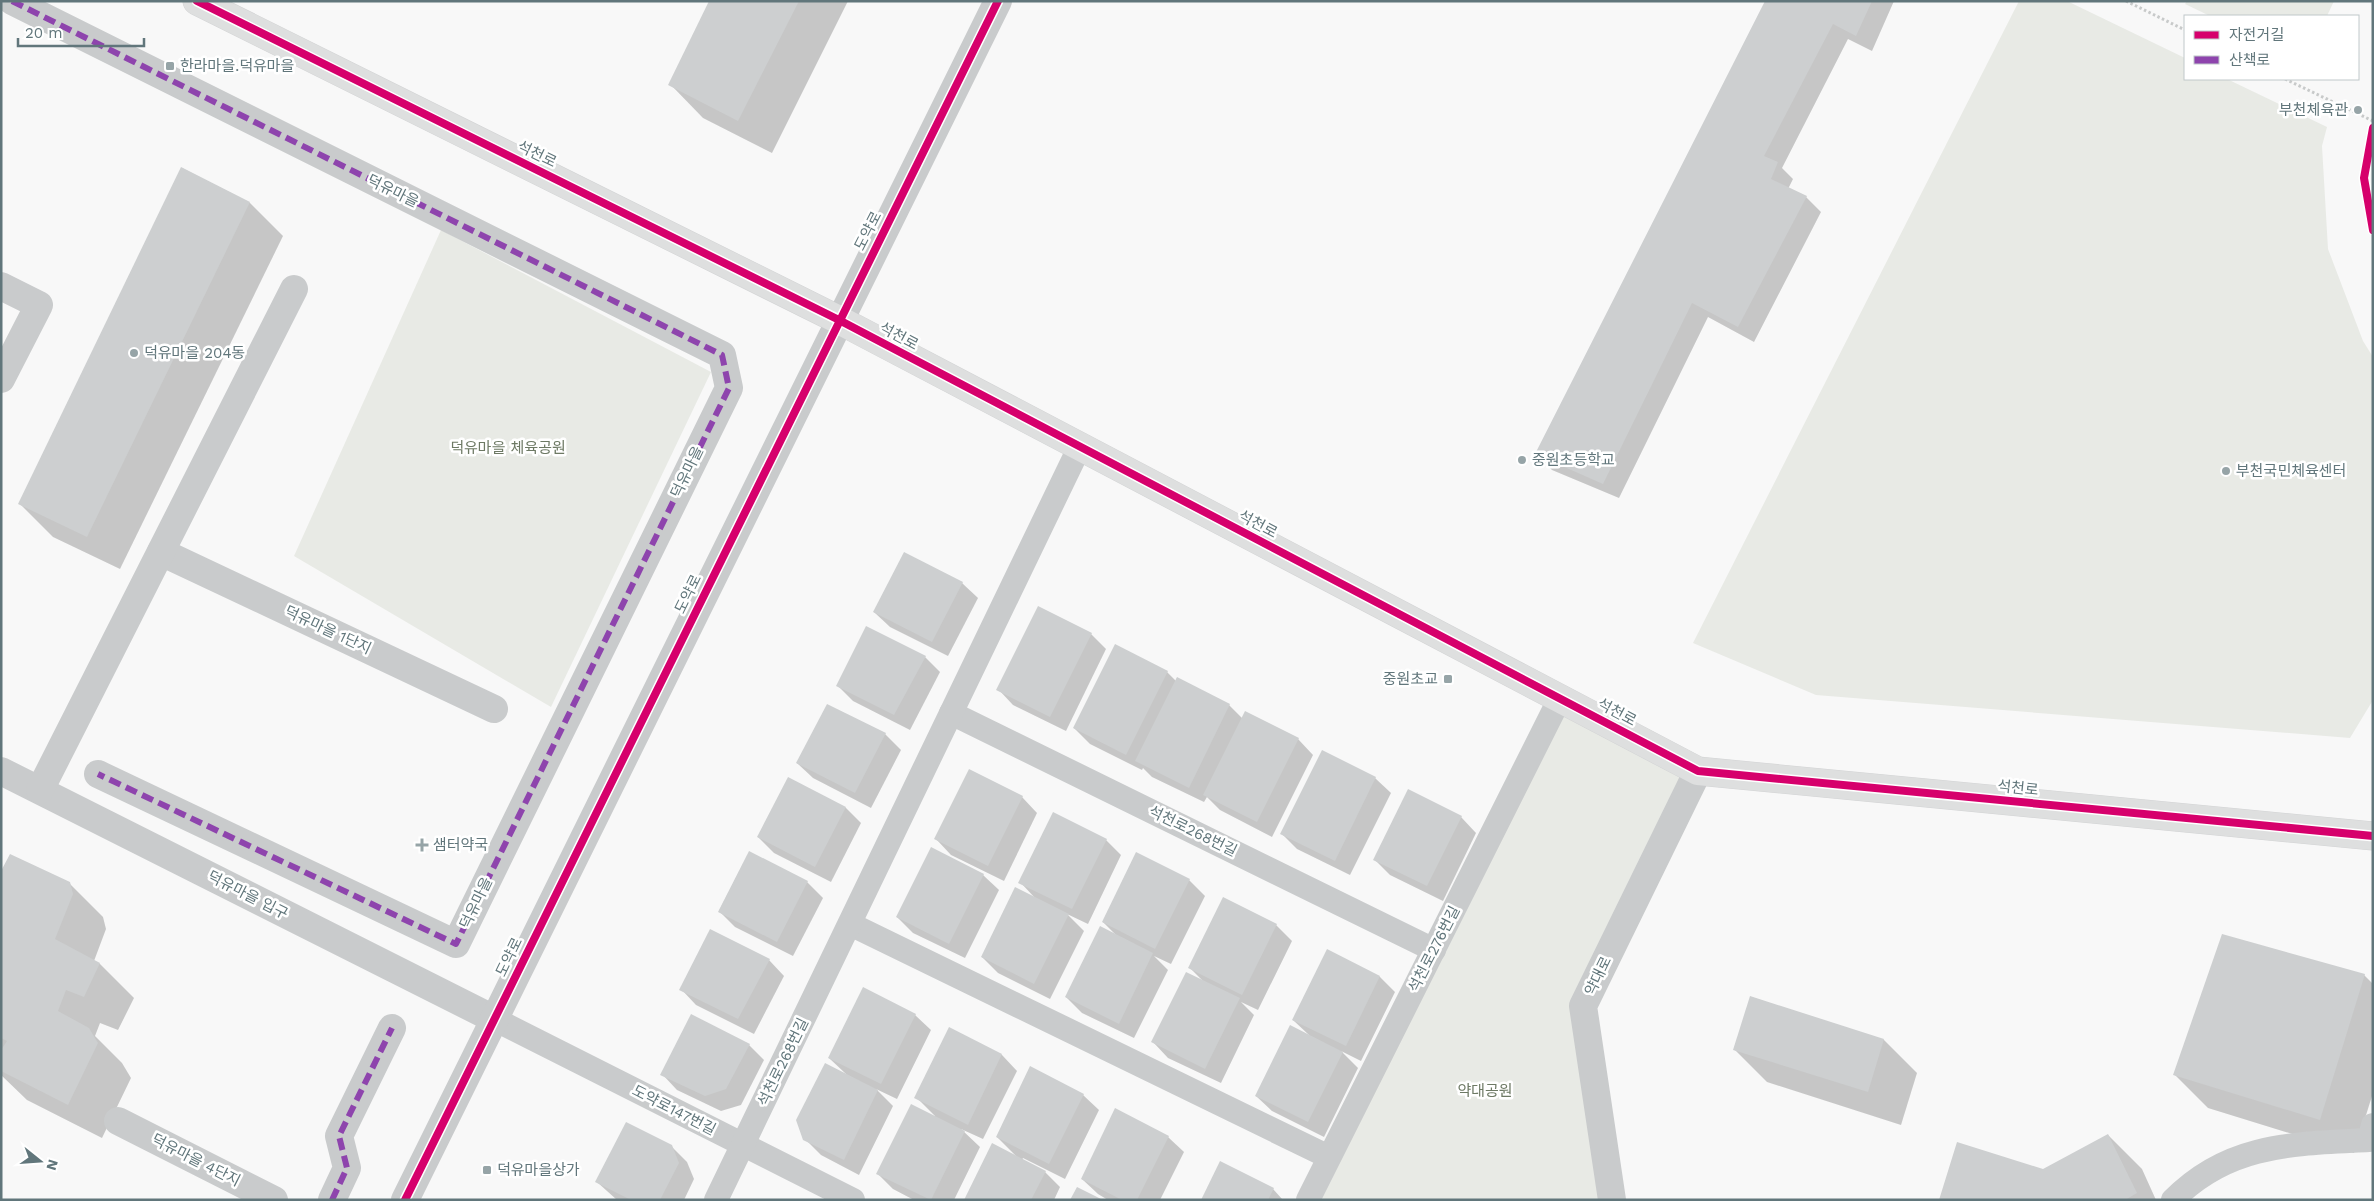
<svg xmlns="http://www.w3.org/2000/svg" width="2374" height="1201" font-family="'Work Sans','Noto Sans KR',sans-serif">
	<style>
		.park { fill: #e8eae5 }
		.shadow { fill: #0003 }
		.building { fill: #cdcfd0 }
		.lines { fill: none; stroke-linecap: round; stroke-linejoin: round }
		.secondary-casing { stroke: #d3d4d5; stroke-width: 29 }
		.path { stroke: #c8caca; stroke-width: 3; stroke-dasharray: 2.5 2.5; stroke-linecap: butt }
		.lane { stroke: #c9cbcc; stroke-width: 24 }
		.street { stroke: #c9cbcc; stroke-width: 28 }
		.secondary { stroke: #dedfdf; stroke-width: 28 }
		.quiet { stroke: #8e44ad; stroke-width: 6; stroke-dasharray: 12 6; stroke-linecap: butt }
		.cycleway-casing { stroke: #fff; stroke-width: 11 }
		.cycleway { stroke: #d6006c; stroke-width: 8 }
		.poi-dot { fill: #96a4a7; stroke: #fff; stroke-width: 2 }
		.labels { text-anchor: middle; stroke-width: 5; stroke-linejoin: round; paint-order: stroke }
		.poi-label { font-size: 15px; fill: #61767b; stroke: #fff; text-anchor: start }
		.street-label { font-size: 15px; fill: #61767b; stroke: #fff }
		.park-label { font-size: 15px; fill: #6d7964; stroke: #fff }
	</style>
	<rect width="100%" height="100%" fill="#f8f8f8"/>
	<g class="park">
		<polygon points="2019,1 2067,1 2185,58 2185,79 2227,79 2327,127 2322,146 2328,249 2363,341 2373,357 2373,700 2350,738 1816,695 1693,643"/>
		<polygon points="2187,1 2334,1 2327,16 2210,16 2185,4"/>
		<polygon points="441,230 711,372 551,707 294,556"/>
		<polygon points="1560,698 1698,771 1583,1006 1612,1200 1308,1200"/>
	</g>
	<g class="shadow">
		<polygon points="711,1 848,1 772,153 703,118 670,84"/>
		<polygon points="1766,1 1894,1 1872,51 1848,39 1782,168 1793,179 1788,189 1806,197 1821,212 1754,342 1708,317 1619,498 1552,470 1536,454"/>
		<polygon points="182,168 250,203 283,236 120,569 53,537 20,504"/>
		<polygon points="962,583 978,598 948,656 890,627 874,612"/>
		<polygon points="1091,634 1106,649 1066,731 1013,705 998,689"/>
		<polygon points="1115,646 1167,672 1176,681 1177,678 1229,705 1243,719 1298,739 1313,755 1272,837 1220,810 1207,797 1204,802 1152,777 1143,768 1142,770 1090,744 1074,728"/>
		<polygon points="925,657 940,672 910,730 853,701 837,685"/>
		<polygon points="885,734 901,750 871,808 813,778 797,763"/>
		<polygon points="1375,778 1391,793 1350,875 1297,849 1282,834"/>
		<polygon points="788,779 846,808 861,823 831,882 774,853 758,837"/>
		<polygon points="1022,797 1037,813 1004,881 951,855 936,839"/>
		<polygon points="1461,817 1476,833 1443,901 1390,875 1375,860"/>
		<polygon points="1106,840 1121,855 1088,924 1067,914 1084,931 1050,999 998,973 982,957 1035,898 1020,882"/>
		<polygon points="749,853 807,882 823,898 793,956 735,927 719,911"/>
		<polygon points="1,874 69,883 103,917 106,929 94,961 100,964 134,998 118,1030 100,1023 95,1036 122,1063 131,1078 102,1138 27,1100 1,1075"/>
		<polygon points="983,875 999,890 965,958 913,933 897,917"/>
		<polygon points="1189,880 1205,896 1171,964 1154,956 1168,970 1134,1038 1082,1013 1066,997 1117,936 1103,922"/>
		<polygon points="1276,925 1292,941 1258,1010 1241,1002 1254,1015 1221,1083 1168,1058 1153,1042 1203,981 1190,968"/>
		<polygon points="1327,951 1380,977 1395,992 1361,1061 1341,1051 1358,1068 1324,1137 1272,1111 1256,1096 1310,1036 1293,1020"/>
		<polygon points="769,960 784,976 754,1034 696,1005 681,989"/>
		<polygon points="2364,975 2373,984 2373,1093 2354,1153 2208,1108 2174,1074"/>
		<polygon points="1751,997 1884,1040 1917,1073 1901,1125 1767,1082 1734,1049"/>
		<polygon points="915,1015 931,1030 897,1099 876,1089 893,1106 859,1175 821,1155 805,1139 846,1074 829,1058"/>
		<polygon points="949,1029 1002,1055 1017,1071 983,1139 961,1129 980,1147 954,1200 914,1200 893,1189 878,1174 935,1116 916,1097"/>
		<polygon points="749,1045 764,1060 741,1105 721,1111 677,1090 662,1074"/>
		<polygon points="1083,1095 1099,1110 1065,1179 1023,1158 1022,1160 1045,1172 1060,1187 1054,1200 966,1200 1017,1157 997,1137"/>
		<polygon points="2108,1135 2142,1169 2156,1200 1941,1200 2043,1171"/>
		<polygon points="1168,1137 1184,1152 1160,1200 1108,1200 1098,1194 1082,1179"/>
		<polygon points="671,1146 687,1162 694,1179 684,1200 617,1200 597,1182"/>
		<polygon points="1273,1189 1283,1200 1202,1200"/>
	</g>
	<g class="building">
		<polygon points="709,1 799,1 738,121 668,85"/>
		<polygon points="1765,1 1872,1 1856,36 1833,24 1764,156 1778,162 1771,179 1807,196 1738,327 1692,303 1603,484 1535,454"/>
		<polygon points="181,167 250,202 87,537 18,504"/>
		<polygon points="904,552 963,582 932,642 873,612"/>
		<polygon points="1038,606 1092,633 1050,717 996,690"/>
		<polygon points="866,626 926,656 894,715 836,686"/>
		<polygon points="1115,644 1168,671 1126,755 1073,728"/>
		<polygon points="1177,677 1230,704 1189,788 1135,761"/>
		<polygon points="827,704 886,733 855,793 796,763"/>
		<polygon points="1245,711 1299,738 1257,822 1203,795"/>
		<polygon points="1322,750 1376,777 1335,861 1280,834"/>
		<polygon points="969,769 1023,796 988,866 934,839"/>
		<polygon points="788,777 846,807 815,867 757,837"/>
		<polygon points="1408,789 1462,816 1427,886 1373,860"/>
		<polygon points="1053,812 1107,839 1072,909 1018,883"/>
		<polygon points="931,847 984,874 949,944 896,917"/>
		<polygon points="749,851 808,881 777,942 718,912"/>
		<polygon points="1136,852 1190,879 1155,949 1102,922"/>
		<polygon points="10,854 70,882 73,894 55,939 100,963 84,997 66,990 58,1011 89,1028 98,1043 68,1105 1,1071 1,1050 7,1041 1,1038 1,871"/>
		<polygon points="1015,887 1069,914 1034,984 981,957"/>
		<polygon points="1223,897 1277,924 1242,995 1188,968"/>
		<polygon points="1100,926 1153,953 1119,1024 1065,997"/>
		<polygon points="710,929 770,959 738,1019 679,990"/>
		<polygon points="2222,934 2365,974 2320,1120 2173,1075"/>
		<polygon points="1327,949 1380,976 1346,1046 1292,1020"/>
		<polygon points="1186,972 1240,998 1205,1069 1151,1042"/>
		<polygon points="863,987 916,1014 881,1084 828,1058"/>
		<polygon points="1750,996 1884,1039 1868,1092 1733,1050"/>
		<polygon points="691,1014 750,1044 726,1089 705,1096 660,1075"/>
		<polygon points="1290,1025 1343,1052 1308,1122 1255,1096"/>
		<polygon points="949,1027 1002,1054 968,1125 914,1098"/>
		<polygon points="825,1063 878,1090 844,1160 803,1140 796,1120"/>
		<polygon points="1030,1066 1084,1094 1049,1164 996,1137"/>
		<polygon points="911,1104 965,1131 931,1200 876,1174"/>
		<polygon points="1115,1108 1169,1136 1137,1200 1122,1200 1081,1179"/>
		<polygon points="626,1122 672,1145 679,1163 660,1200 631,1200 595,1182"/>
		<polygon points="2108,1134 2137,1193 2125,1200 1939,1200 1957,1142 2043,1169"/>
		<polygon points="992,1143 1046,1171 1031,1200 964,1200"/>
		<polygon points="1220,1161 1274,1188 1268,1200 1201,1200"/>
		<polygon points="1077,1187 1103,1200 1070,1200"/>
	</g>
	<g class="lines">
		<defs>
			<polyline id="secondary" points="197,1 839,320 1698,771 2373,836"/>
		</defs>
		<use href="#secondary" class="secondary-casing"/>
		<g class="path">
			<polyline points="2126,1 2185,30"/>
			<polyline points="2285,79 2373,121"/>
		</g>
		<g class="lane">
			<polyline points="951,713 1434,950"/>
			<polyline points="850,924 1329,1157"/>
			<polyline points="494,1019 853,1200"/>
			<polyline points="716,1200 1080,446"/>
			<polyline points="1308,1200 1560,698"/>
			<path d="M2173,1200C2229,1143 2294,1144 2369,1140L2373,1125"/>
		</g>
		<g class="street">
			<polyline points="12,1 722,355 729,388 456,944 98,774"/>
			<polyline points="1,286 39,305 1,379"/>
			<polyline points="161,552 494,709"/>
			<polyline points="1,771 494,1019"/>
			<polyline points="40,790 294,289"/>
			<polyline points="118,1121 274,1200"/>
			<polyline points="332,1200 347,1168 339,1136 392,1028"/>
			<polyline points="405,1200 998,1"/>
			<polyline points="1612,1200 1583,1006 1698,771"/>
		</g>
		<use href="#secondary" class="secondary"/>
		<g class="quiet">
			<polyline points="12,1 722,355 729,388 456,944 98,774"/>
			<polyline points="332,1200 347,1168 339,1136 392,1028"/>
		</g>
		<defs>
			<g id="cycleway">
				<polyline points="197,1 839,320 1698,771 2373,836"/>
				<polyline points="2373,128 2364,178 2373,230"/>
				<polyline points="405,1200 998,1"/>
			</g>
		</defs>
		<use href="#cycleway" class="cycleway-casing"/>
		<use href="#cycleway" class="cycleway"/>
	</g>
	<g class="poi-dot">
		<rect x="165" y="61" width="10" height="10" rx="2.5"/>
		<circle cx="2358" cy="110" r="5"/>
		<circle cx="134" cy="353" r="5"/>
		<circle cx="1522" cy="460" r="5"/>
		<circle cx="2226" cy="471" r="5"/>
		<rect x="1443" y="674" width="10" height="10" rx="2.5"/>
		<path d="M419.5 837.5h5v5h5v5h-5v5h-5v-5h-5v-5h5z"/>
		<rect x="482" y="1165" width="10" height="10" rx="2.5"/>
	</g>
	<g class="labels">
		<g class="poi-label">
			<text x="180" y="71">한라마을.덕유마을</text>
			<text x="2348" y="115" text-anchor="end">부천체육관</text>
			<text x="144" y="358">덕유마을 204동</text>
			<text x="1532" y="465">중원초등학교</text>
			<text x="2236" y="476">부천국민체육센터</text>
			<text x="1438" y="684" text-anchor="end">중원초교</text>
			<text x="433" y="850">샘터약국</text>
			<text x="497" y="1175">덕유마을상가</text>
		</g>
		<g class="street-label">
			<text transform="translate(537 154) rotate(26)" y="5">석천로</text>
			<text transform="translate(393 191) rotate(26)" y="5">덕유마을</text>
			<text transform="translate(868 231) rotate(-63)" y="5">도약로</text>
			<text transform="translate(899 336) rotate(28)" y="5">석천로</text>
			<text transform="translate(687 472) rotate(-64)" y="5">덕유마을</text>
			<text transform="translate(1258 524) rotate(28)" y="5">석천로</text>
			<text transform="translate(688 594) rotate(-64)" y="5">도약로</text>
			<text transform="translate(328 630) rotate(25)" y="5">덕유마을 1단지</text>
			<text transform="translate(1617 712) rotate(28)" y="5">석천로</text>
			<text transform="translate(2018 788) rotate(6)" y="5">석천로</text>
			<text transform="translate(1193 831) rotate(26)" y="5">석천로268번길</text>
			<text transform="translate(248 895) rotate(27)" y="5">덕유마을 입구</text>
			<text transform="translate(476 903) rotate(-64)" y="5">덕유마을</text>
			<text transform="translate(1434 949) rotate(-63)" y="5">석천로276번길</text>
			<text transform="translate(509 957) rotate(-64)" y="5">도약로</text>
			<text transform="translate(1598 976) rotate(-64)" y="5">약대로</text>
			<text transform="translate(783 1062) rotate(-64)" y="5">석천로268번길</text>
			<text transform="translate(674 1110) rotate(27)" y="5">도약로147번길</text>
			<text transform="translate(196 1160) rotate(27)" y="5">덕유마을 4단지</text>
		</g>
		<g class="park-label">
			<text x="508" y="453">덕유마을 체육공원</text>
			<text x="1485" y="1096">약대공원</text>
		</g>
	</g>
	<rect width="2374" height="1201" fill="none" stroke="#61767b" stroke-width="5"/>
	<rect x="2184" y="15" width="175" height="65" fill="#ffffff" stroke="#c0c8ca"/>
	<rect x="2194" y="31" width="25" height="8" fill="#d6006c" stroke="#c0c8ca"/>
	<text x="2229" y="40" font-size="15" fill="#61767b">자전거길</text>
	<rect x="2194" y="56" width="25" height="8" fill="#8e44ad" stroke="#c0c8ca"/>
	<text x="2229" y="65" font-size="15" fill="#61767b">산책로</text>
	<g transform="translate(40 1161) rotate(107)" stroke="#ffffff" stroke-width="4" paint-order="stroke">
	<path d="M0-4L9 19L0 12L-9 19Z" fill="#61767b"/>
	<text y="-8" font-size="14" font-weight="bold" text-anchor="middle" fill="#61767b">N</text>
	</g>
	<path d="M18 38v8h126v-8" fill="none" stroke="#61767b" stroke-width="2.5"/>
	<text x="25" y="38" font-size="15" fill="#61767b" stroke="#ffffff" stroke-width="4" paint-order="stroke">20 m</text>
</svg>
